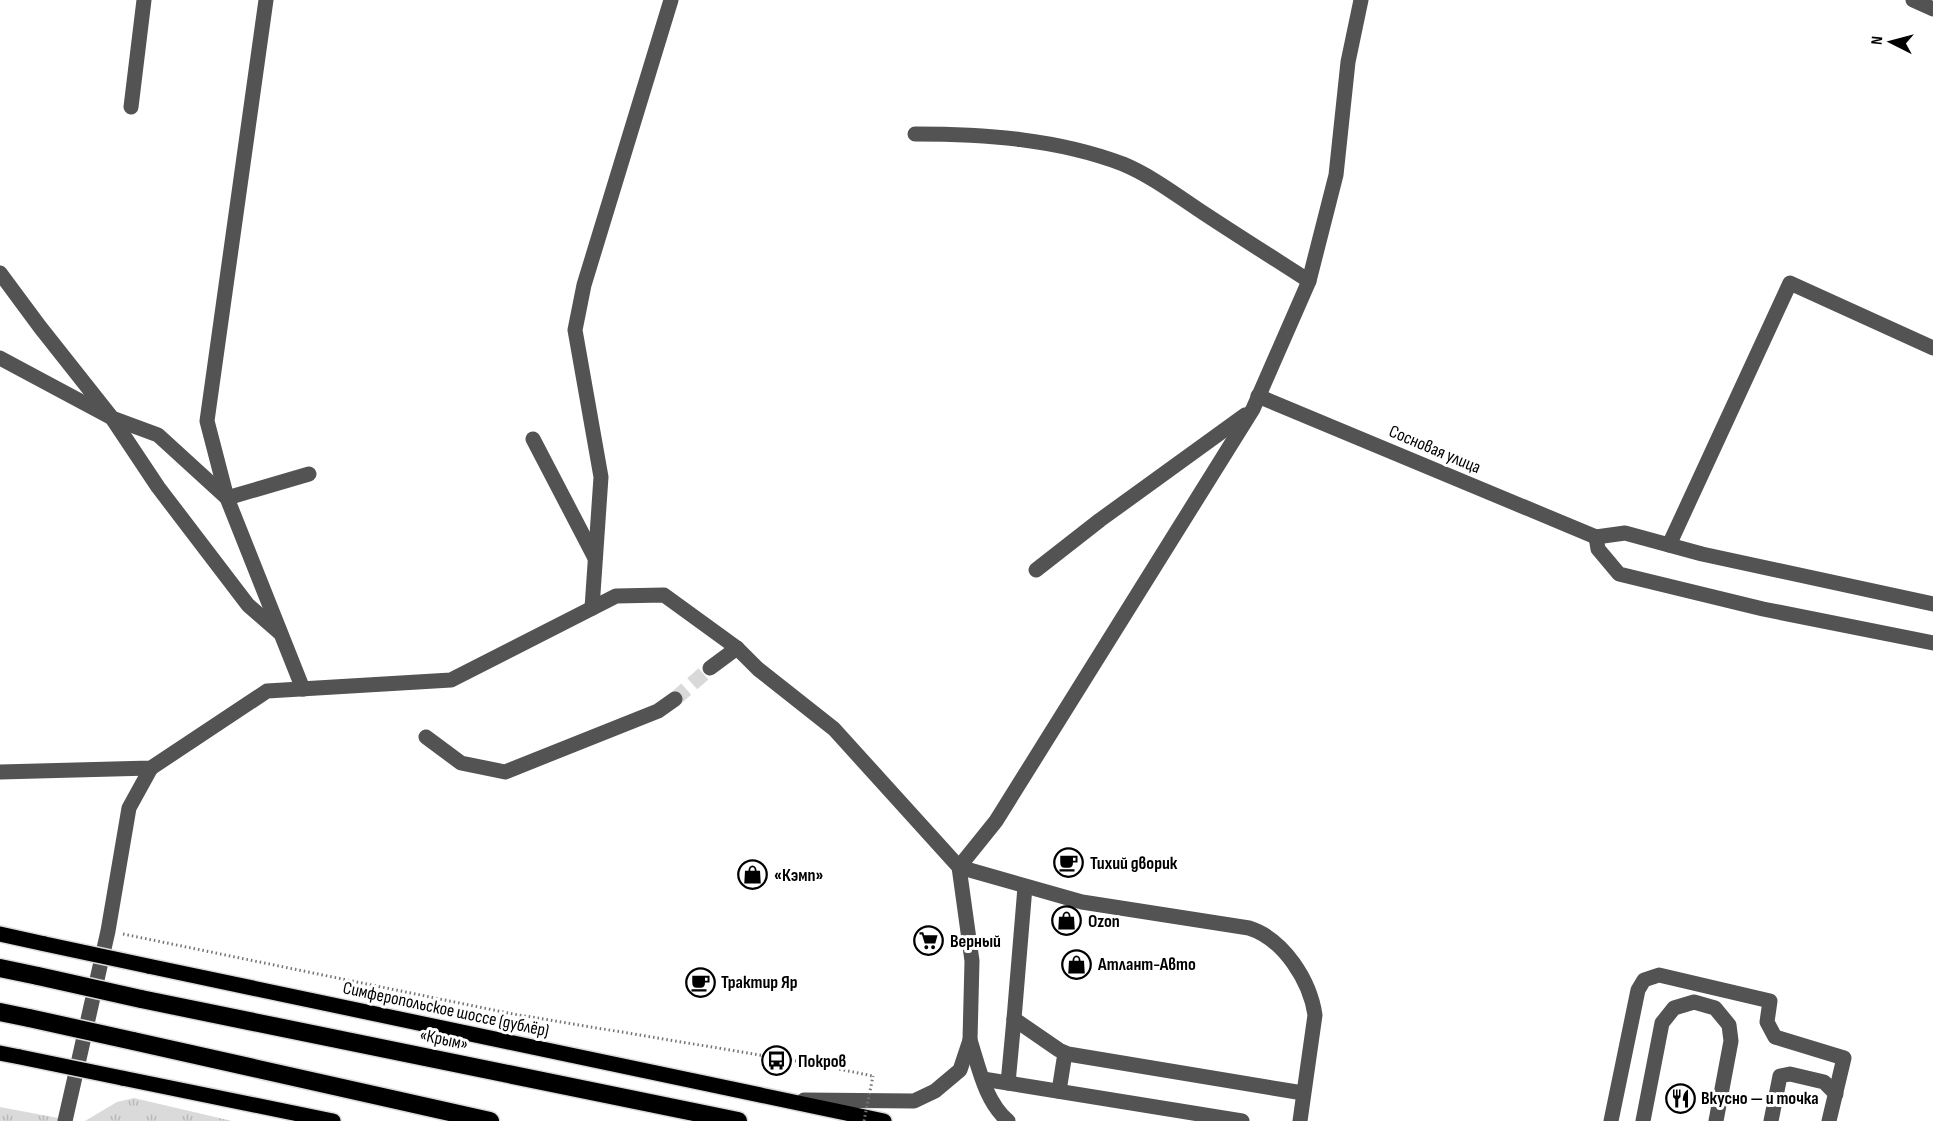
<svg xmlns="http://www.w3.org/2000/svg" width="1933" height="1121" font-family="'Sofia Sans Condensed',sans-serif">
	<style>
		.grass { fill: url(#grass-tufts) }
		.lines { fill: none; stroke-linecap: round; stroke-linejoin: round }
		.minor-tunnel { stroke: #d9d9d9; stroke-width: 15; stroke-dasharray: 15 8; stroke-linecap: butt }
		.major-casing { stroke: #dbdbdb; stroke-width: 18 }
		.highway-casing { stroke: #dbdbdb; stroke-width: 21 }
		.path { stroke: #757575; stroke-width: 3; stroke-dasharray: 1.5 3; stroke-linecap: butt }
		.minor { stroke: #535353; stroke-width: 15 }
		.major { stroke: #000; stroke-width: 15 }
		.highway { stroke: #000; stroke-width: 18 }
		.major-bridge-casing { stroke: #dbdbdb; stroke-width: 18; stroke-linecap: butt }
		.highway-bridge-casing { stroke: #dbdbdb; stroke-width: 21; stroke-linecap: butt }
		.path-bridge { stroke: #757575; stroke-width: 3; stroke-dasharray: 1.5 3; stroke-linecap: butt }
		.major-bridge { stroke: #000; stroke-width: 15 }
		.highway-bridge { stroke: #000; stroke-width: 18 }
		.labels { text-anchor: middle; stroke-width: 6; stroke-linejoin: round; paint-order: stroke }
		.street-label { font-size: 18px; fill: #000; stroke: #fff }
		.poi-label { font-size: 18px; font-weight: bold; fill: #000; stroke: #fff; text-anchor: start }
	</style>
	<defs>
		<pattern id="grass-tufts" width="24" height="20" patternUnits="userSpaceOnUse" patternTransform="scale(1.5)"><rect width="24" height="20" fill="#dadada"/><path d="M3 7l-1-3M5 7V3M7 7l1-3M15 17l-1-3M17 17v-4M19 17l1-3" fill="none" stroke="#b9b9b9"/></pattern>
	</defs>
	<rect width="100%" height="100%" fill="#fff"/>
	<g class="grass">
		<polygon points="134,1098 232,1121 85,1121 117,1102"/>
		<polygon points="0,1107 74,1121 0,1121"/>
	</g>
	<g class="lines">
		<polyline class="minor-tunnel" points="675,699 710,668"/>
		<defs>
			<g id="major">
				<polyline points="0,934 45,944"/>
				<polyline points="148,966 884,1121"/>
				<polyline points="0,1053 20,1057"/>
				<polyline points="122,1078 333,1121"/>
			</g>
			<g id="highway">
				<polyline points="0,968 38,976"/>
				<polyline points="141,999 738,1121"/>
				<polyline points="0,1012 29,1018"/>
				<polyline points="133,1041 490,1121"/>
			</g>
		</defs>
		<use href="#major" class="major-casing"/>
		<use href="#highway" class="highway-casing"/>
		<polyline class="path" points="123,934 513,1014 814,1064 873,1076"/>
		<g class="minor">
			<polyline points="266,0 207,421 227,498 303,689"/>
			<polyline points="1913,0 1933,9"/>
			<polyline points="131,107 144,0"/>
			<path d="M915,134C985,134 1057,139 1123,164C1152,176 1179,197 1205,214C1240,237 1275,259 1309,281"/>
			<polyline points="0,273 40,327 112,418 158,435 227,498 309,474"/>
			<polyline points="0,358 112,418 158,487 248,605 279,632"/>
			<polyline points="1258,396 1596,537"/>
			<polyline points="533,439 595,558"/>
			<polyline points="1596,537 1598,549 1619,574 1763,609 1933,643"/>
			<polyline points="1596,537 1625,533 1702,554 1933,604"/>
			<polyline points="1669,545 1790,283 1933,348"/>
			<polyline points="1036,570 1100,520 1245,415"/>
			<polyline points="592,608 601,477 575,330 584,285 671,0"/>
			<polyline points="710,668 737,648"/>
			<polyline points="426,737 461,763 505,772 658,711 675,699"/>
			<polyline points="0,772 151,768 267,691 451,680 616,596 664,595 737,648 758,669 834,729 959,867 972,961 970,1040 960,1070 935,1091 914,1101 804,1100"/>
			<polyline points="1025,887 1014,1019 1059,1050 1068,1054 1303,1093"/>
			<path d="M970,1040C979,1068 985,1101 1008,1121"/>
			<polyline points="983,1079 1242,1121"/>
			<polyline points="1008,1083 1014,1019"/>
			<polyline points="1059,1091 1065,1053"/>
			<polyline points="65,1121 108,931 129,808 151,768"/>
			<path d="M1300,1121L1315,1015C1310,981 1284,939 1249,928L1082,902L959,867L996,821L1253,409L1309,281L1336,175L1348,62L1361,0"/>
			<polyline points="1611,1121 1638,990 1644,980 1659,975 1770,1001 1767,1022 1775,1037 1844,1058 1829,1121"/>
			<polyline points="1643,1121 1662,1023 1674,1008 1694,1002 1715,1008 1729,1025 1731,1041 1716,1121"/>
			<polyline points="1771,1121 1780,1076 1790,1074 1824,1082 1836,1094"/>
		</g>
		<use href="#major" class="major"/>
		<use href="#highway" class="highway"/>
		<defs>
			<g id="major-bridge">
				<polyline points="45,944 148,966"/>
				<polyline points="20,1057 122,1078"/>
			</g>
			<g id="highway-bridge">
				<polyline points="38,976 141,999"/>
				<polyline points="29,1018 133,1041"/>
			</g>
		</defs>
		<use href="#major-bridge" class="major-bridge-casing"/>
		<use href="#highway-bridge" class="highway-bridge-casing"/>
		<polyline class="path-bridge" points="864,1121 873,1076"/>
		<use href="#major-bridge" class="major-bridge"/>
		<use href="#highway-bridge" class="highway-bridge"/>
	</g>
	<defs>
		<symbol id="cafe-ring" viewBox="-11 -11 22 22"><circle r="9.5" fill="#fff" stroke="#000" stroke-width="1.5"/><path d="M-5.5-4.5H6V0H3Q3 3.5 0 3.5H-2.5Q-5.5 3.5-5.5 0ZM3-3.2v2h1.7v-2ZM-6 4.5H4V6H-6Z" fill="#000"/></symbol>
		<symbol id="shop-ring" viewBox="-11 -11 22 22"><circle r="9.5" fill="#fff" stroke="#000" stroke-width="1.5"/><path d="M-5-2.5h2.3a2.7 3.5 0 0 1 5.4 0H5L5.5 6h-11ZM-1.5-2.5h3a1.5 2.3 0 0 0-3 0Z" fill="#000"/></symbol>
		<symbol id="supermarket-ring" viewBox="-11 -11 22 22"><circle r="9.5" fill="#fff" stroke="#000" stroke-width="1.5"/><path d="M-6-5.5h2.5l.6 2H6L4.5 2H-2.5L-4.4-4H-6ZM-1.5 3.2a1.3 1.3 0 1 0 .1 0ZM3 3.2a1.3 1.3 0 1 0 .1 0Z" fill="#000"/></symbol>
		<symbol id="bus-ring" viewBox="-11 -11 22 22"><circle r="9.5" fill="#fff" stroke="#000" stroke-width="1.5"/><path d="M-5-6H5V4H4V6H2V4H-2V6H-4V4H-5ZM-3.5-4V0h7V-4ZM-3.5 1.2v1.5H-2V1.2ZM2 1.2v1.5H3.5V1.2Z" fill="#000"/></symbol>
		<symbol id="restaurant-ring" viewBox="-11 -11 22 22"><circle r="9.5" fill="#fff" stroke="#000" stroke-width="1.5"/><path d="M-5-6h1v4h1v-4h1v4h1v-4h1v5L-1.5 .5V6h-2V.5L-5-1ZM5-6V6H3V1.5H1.5Q1.5-4 5-6Z" fill="#000"/></symbol>
	</defs>
	<g fill-rule="evenodd">
		<use href="#cafe-ring" x="1052" y="846" width="33" height="33"/>
		<use href="#shop-ring" x="736" y="858" width="33" height="33"/>
		<use href="#shop-ring" x="1050" y="904" width="33" height="33"/>
		<use href="#supermarket-ring" x="912" y="924" width="33" height="33"/>
		<use href="#shop-ring" x="1060" y="948" width="33" height="33"/>
		<use href="#cafe-ring" x="684" y="966" width="33" height="33"/>
		<use href="#bus-ring" x="760" y="1044" width="33" height="33"/>
		<use href="#restaurant-ring" x="1664" y="1082" width="33" height="33"/>
	</g>
	<g class="labels">
		<g class="street-label">
			<text transform="translate(1435 449) rotate(23)" y="6">Сосновая улица</text>
			<text transform="translate(446 1009) rotate(12)" y="6">Симферопольское шоссе (дублёр)</text>
			<text transform="translate(444 1039) rotate(12)" y="6">«Крым»</text>
		</g>
		<g class="poi-label">
			<text x="1090" y="869">Тихий дворик</text>
			<text x="774" y="881">«Кэмп»</text>
			<text x="1088" y="927">Ozon</text>
			<text x="950" y="947">Верный</text>
			<text x="1098" y="970">Атлант-Авто</text>
			<text x="721" y="988">Трактир Яр</text>
			<text x="798" y="1067">Покров</text>
			<text x="1701" y="1104">Вкусно — и точка</text>
		</g>
	</g>
	<g transform="translate(1891 42) rotate(276)" stroke="#ffffff" stroke-width="4.5" paint-order="stroke">
	<path d="M0-4.5L10 22L0 15L-10 22Z" fill="#000000"/>
	<text y="-9" font-size="16" font-weight="bold" text-anchor="middle" fill="#000000">N</text>
	</g>
</svg>
